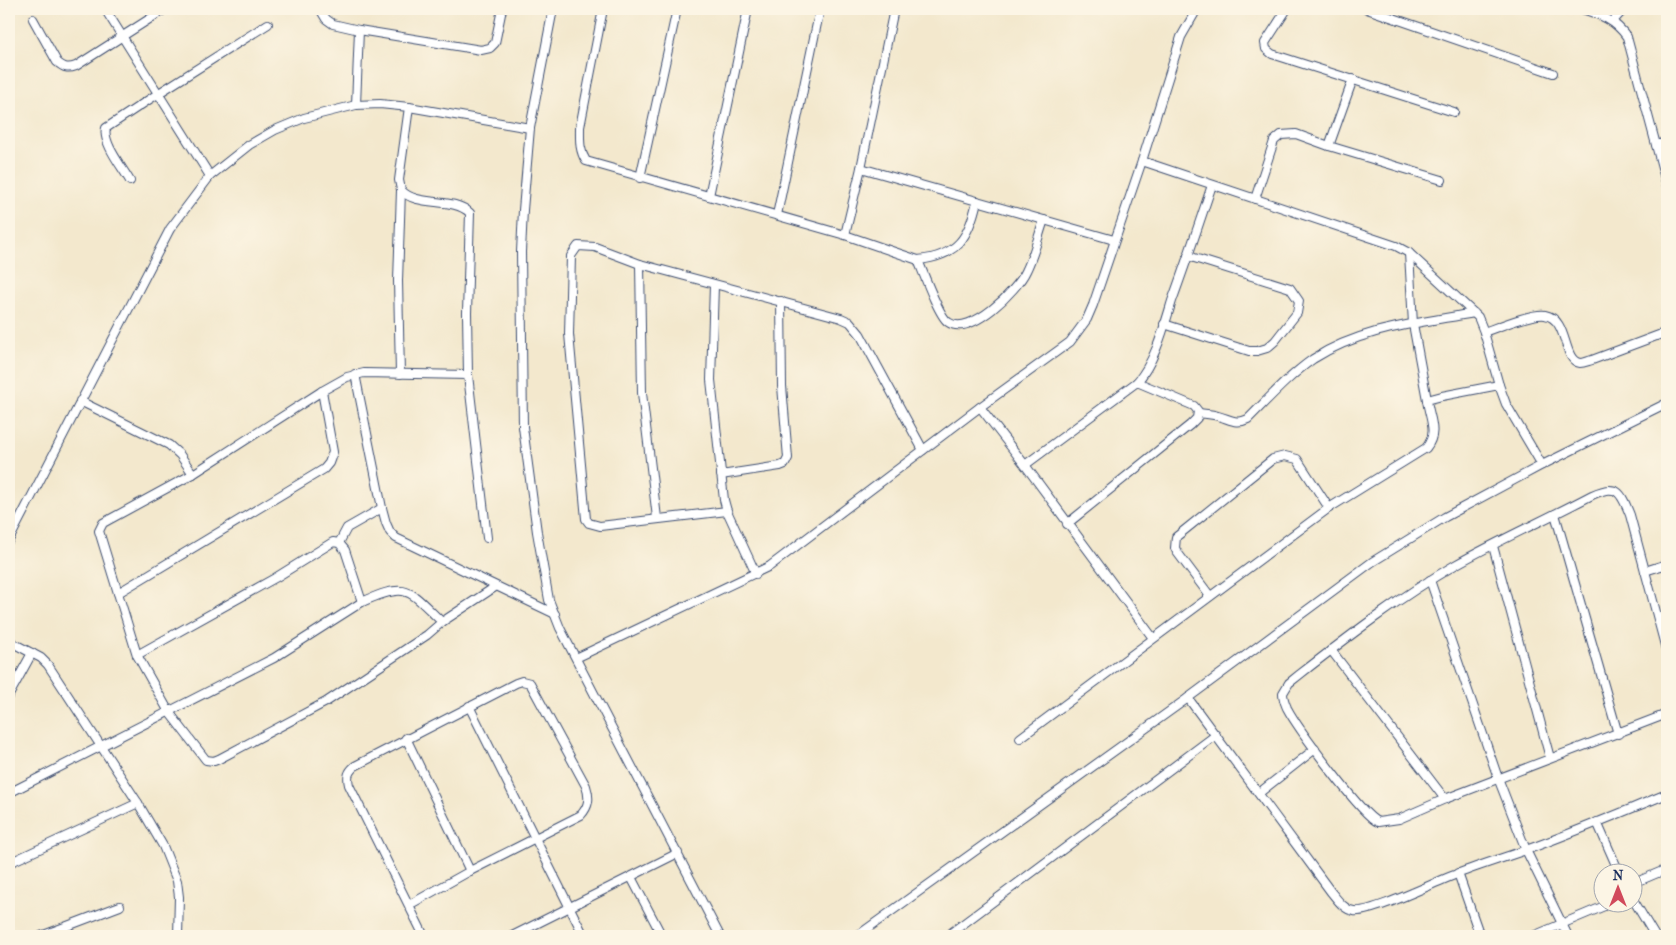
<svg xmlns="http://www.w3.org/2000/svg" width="1676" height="945" font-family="'IM FELL French Canon',serif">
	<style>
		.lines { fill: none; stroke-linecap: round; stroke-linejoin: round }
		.minor-casing { stroke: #3b4b6f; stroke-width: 10 }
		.minor { stroke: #fff; stroke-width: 8 }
	</style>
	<rect width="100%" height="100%" fill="#fcf5e5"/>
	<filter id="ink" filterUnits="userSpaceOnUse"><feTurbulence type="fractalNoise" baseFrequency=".02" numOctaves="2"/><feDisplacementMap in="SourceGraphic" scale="10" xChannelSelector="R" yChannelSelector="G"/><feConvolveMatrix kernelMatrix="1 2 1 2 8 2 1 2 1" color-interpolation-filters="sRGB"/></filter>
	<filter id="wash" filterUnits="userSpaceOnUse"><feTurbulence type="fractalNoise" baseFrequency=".0096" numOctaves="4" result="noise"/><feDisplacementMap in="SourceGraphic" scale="20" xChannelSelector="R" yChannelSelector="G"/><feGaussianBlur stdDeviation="1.12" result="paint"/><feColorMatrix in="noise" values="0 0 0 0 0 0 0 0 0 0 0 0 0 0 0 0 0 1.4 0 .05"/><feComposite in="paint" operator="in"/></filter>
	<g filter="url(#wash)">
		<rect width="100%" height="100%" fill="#f3e8cd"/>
	</g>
	<g filter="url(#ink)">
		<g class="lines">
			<defs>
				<g id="minor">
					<polyline points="105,9 210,176"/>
					<polyline points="320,9 326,19 333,24 359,30 481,50 490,48 495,43 502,9"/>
					<polyline points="553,9 530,128 523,210 521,252 523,427 537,532 549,600 560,628 720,936"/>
					<path d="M603,9L580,127C580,140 579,150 586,161L845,235L918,260C923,272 939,316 948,322C970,338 1018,289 1026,271C1034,255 1038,237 1044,220"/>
					<polyline points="1287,9 1265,43 1266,49 1272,54 1454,112"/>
					<polyline points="1367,9 1553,73"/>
					<path d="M1582,9C1601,15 1615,20 1627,37L1667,186"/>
					<path d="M33,19L57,62C64,68 68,69 76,66L165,9"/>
					<polyline points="1613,21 1624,9"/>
					<polyline points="356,105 359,30"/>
					<path d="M409,107L399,180L401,190C417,208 453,196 470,213L467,313L468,375L487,538"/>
					<polyline points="1656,145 1667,142"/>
					<polyline points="1329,146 1353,79"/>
					<polyline points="1142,161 1396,246 1409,253 1478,317 1484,332 1499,385 1506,404 1542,465"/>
					<polyline points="861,168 1114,240"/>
					<polyline points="640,178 677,9"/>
					<path d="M130,181C123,168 102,143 106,128L159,93L268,24"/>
					<polyline points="709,196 748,9"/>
					<polyline points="1255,199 1274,141 1281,135 1296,134 1329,146 1442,180"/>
					<polyline points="777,215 820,9"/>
					<polyline points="845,235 861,168 894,9"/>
					<polyline points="1409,253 1413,324 1427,400"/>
					<path d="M918,260C958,256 969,237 977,201"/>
					<polyline points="640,264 642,393 657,518"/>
					<polyline points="714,285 711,380 724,500 727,511 756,574"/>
					<polyline points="1164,324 1249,351 1257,351 1267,348 1275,341 1297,313 1299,301 1290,288 1188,256"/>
					<path d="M1484,332C1498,327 1532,313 1545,315C1569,319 1562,361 1580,363C1584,363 1588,361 1592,360L1667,332"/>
					<polyline points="355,374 382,508 386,523 390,532 396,538 555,614"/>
					<polyline points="400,374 398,281 401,190"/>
					<polyline points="80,401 169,445 180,455 193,474"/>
					<polyline points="980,407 1025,465 1153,638"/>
					<path d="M1198,413C1204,414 1211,414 1218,416C1230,419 1236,425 1248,419C1269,398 1289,376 1313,359C1361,328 1420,323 1474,313"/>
					<path d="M1025,465L1137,382C1155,362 1164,327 1172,301C1186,263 1199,224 1212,185"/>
					<polyline points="721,475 780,466 785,464 788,458 782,386 781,301"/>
					<polyline points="727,511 600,526 589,523 586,519 569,334 571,256 578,246 595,247 640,264 841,318 850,322 860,334 923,450"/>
					<polyline points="1555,514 1618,734"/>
					<polyline points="1067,524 1190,425 1197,418 1198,411 1194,406 1137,382"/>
					<polyline points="9,540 170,229 210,176 249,145 275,130 304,118 356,105 380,104 409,107 530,128"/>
					<polyline points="339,543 347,528 382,508"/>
					<polyline points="1493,546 1550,758"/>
					<polyline points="1645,571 1667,564"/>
					<polyline points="1430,580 1498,778 1526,850 1568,936"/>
					<polyline points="118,593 324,469 329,463 333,452 322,391"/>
					<polyline points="1210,596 1177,552 1175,548 1176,537 1273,459 1285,456 1297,459 1329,508"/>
					<polyline points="442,622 495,587"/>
					<polyline points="9,641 41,658 48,665 138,803 163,846 177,881 179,897 178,936"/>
					<polyline points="1331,650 1445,799"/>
					<path d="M1667,653L1630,515C1621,492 1617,483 1592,495C1547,519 1499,540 1455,565C1400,597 1349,636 1299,675L1289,683L1283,693C1283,699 1285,703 1287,708C1297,727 1362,816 1378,822L1399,819L1445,799L1667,714"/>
					<polyline points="137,655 275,578 333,542 339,543 345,550 362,602"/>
					<polyline points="576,658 770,566 980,407 1070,342 1087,319 1093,305 1142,161 1181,37 1197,9"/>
					<polyline points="9,695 32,653"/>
					<path d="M1188,698L1331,892C1337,899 1344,910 1354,911C1371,914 1437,881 1457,874C1480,865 1503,858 1526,850C1573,833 1620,813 1667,794"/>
					<polyline points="469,706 584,936"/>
					<polyline points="406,738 470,871"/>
					<path d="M1020,738L1329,508L1426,448C1439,432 1429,418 1427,400L1442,396L1499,385"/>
					<path d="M9,793L274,658L362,602C409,581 408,590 442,622L427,635L326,702L219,759L214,761L206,760L169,712L137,655L99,531L103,523L193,474L322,391L347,377L364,373L468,375"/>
					<polyline points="1259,793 1315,749"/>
					<polyline points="1597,822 1619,872"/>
					<polyline points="9,863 138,803"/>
					<polyline points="1458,873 1480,936"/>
					<polyline points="631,877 662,936"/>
					<polyline points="1634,883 1667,869"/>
					<polyline points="1634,901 1655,936"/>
					<path d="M409,905L470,871L581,815C589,806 590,798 586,786L530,683L522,681L516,683L355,766C348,772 347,776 349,785L424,936"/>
					<polyline points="41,936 120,906"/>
					<polyline points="512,936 678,853"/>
					<polyline points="857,936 1188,698 1372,562 1445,517 1542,465 1667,403"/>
					<polyline points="947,936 1216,735"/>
					<polyline points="1533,936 1614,902"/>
				</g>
			</defs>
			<use href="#minor" class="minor-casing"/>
			<use href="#minor" class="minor"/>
		</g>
	</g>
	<rect width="1676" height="945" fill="none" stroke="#fcf5e5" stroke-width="30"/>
	<g transform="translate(1618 888)"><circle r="24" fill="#fcf5e5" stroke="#a2a6af"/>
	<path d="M0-4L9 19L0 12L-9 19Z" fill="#d1495b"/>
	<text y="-8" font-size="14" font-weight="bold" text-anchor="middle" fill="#1b2f5e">N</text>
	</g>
</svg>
